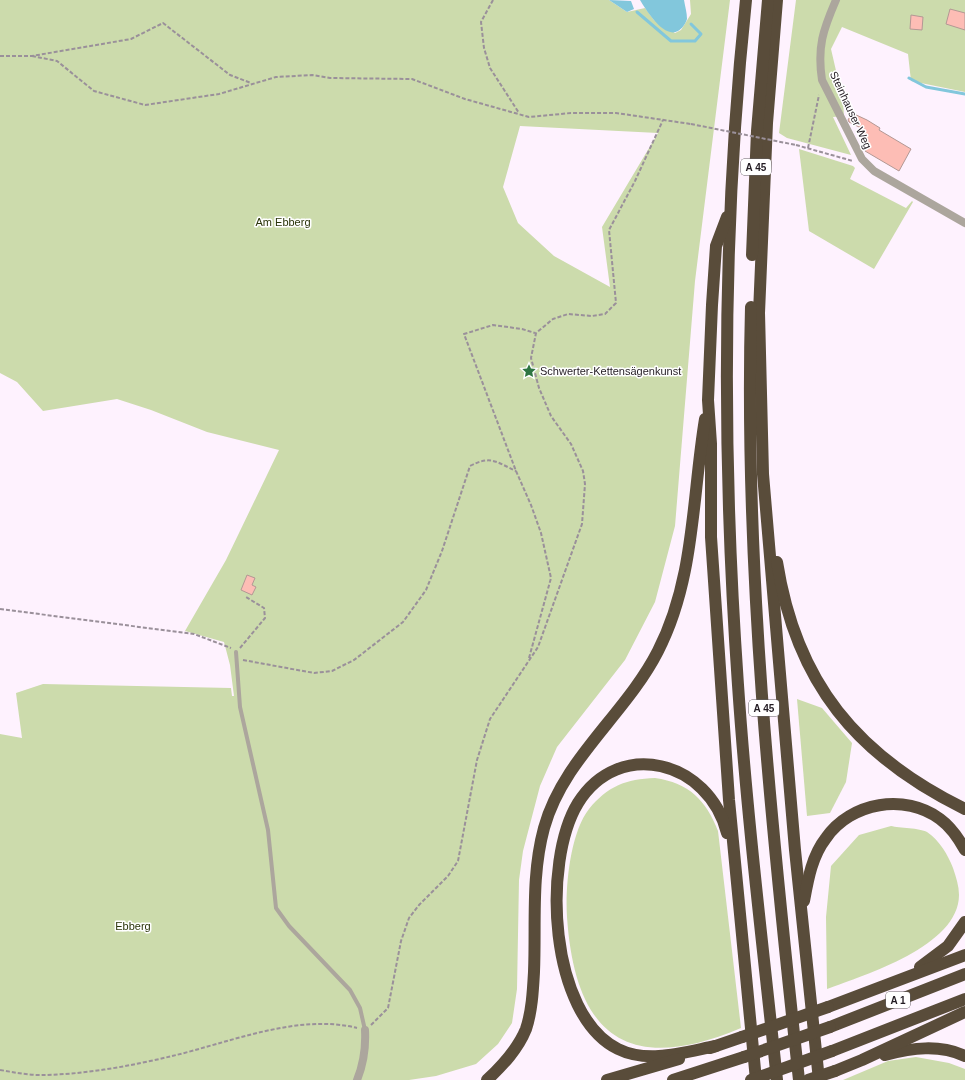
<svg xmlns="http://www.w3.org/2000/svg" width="965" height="1080" font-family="Arial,sans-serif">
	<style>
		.green { fill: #ccdbac; fill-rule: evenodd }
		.water { fill: #82c7dc }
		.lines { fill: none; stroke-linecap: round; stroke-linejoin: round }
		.stream { stroke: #82c7dc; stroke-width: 3 }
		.building { fill: #fdbdb5; stroke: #b39894 }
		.path { stroke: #9a909a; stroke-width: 2; stroke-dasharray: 4 2; stroke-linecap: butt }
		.service { stroke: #aca69d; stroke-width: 4 }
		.minor { stroke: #aca69d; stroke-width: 8 }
		.motorway { stroke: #594c3a; stroke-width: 12 }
		.path-bridge { stroke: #9a909a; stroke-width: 2; stroke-dasharray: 4 2; stroke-linecap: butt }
		.motorway-bridge { stroke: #594c3a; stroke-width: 12 }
		.labels { text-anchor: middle; stroke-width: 3; stroke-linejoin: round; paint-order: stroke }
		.shield { fill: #fff; stroke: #656065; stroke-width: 1 }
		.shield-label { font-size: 10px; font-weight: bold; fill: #231c23 }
		.street-label { font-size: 11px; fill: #231c23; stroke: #fff }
		.park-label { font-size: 11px; fill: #2a340a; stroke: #fff }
		.poi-label { font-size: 11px; fill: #231c23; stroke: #fff; text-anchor: start }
	</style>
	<rect width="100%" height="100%" fill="#fef2fe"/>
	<g class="green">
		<path d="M0,0H609L627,12L645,8L654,20L675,33L681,30L691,14L690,0H730L695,281L675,526L655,602L625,660L557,747L540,786L523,851L519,880L517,989L512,1023L498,1044L476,1064L436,1076L409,1080H0V734L22,738L16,693L43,684L231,688L232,696H234L230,665L224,642L185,631L226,560L279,450L207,432L151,410L117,399L43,411L17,382L0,373ZM520,126L658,133L602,227L610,287L554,256L518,223L503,187Z"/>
		<polygon points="796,0 965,0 965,92 911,81 908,54 842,27 831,49 843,101 844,116 833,117 851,155 787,138 779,133"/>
		<polygon points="799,149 853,166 855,168 850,179 906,208 912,201 913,202 874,269 809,231"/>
		<polygon points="797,699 822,708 852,743 846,782 830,813 807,816"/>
		<path d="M655,778C689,783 706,800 718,831L741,1028C628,1076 575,1036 567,917C565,888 570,833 589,809C608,786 626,779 655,778Z"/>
		<path d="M891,826C899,828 920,828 927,832C940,841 948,855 953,868C956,877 959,886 959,895C959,946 865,975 827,989L826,917L831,866L859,835Z"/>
		<polygon points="916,1057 949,1063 965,1069 965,1080 843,1080 888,1061"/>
	</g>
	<g class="water">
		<polygon points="609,0 631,1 634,9 627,12"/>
		<path d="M640,0H684C685,6 687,13 687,19C686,23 682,29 678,31C664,39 646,10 640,0Z"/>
	</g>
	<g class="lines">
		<g class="stream">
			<polyline points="637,12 671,41 695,41 701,34 691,24"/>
			<polyline points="909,78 926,87 965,94"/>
		</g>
	</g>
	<g class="building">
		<polygon points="950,9 965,13 965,30 946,24"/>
		<polygon points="911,15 923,17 922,30 910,29"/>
		<polygon points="852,113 867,120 880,128 879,130 911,149 899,171 865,151 869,143 860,134 863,129 849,122 848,120"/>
		<polygon points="247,575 255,578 252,585 256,587 252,595 241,590"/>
	</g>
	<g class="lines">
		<g class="path">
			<polyline points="493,0 481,22 484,48 490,68 519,113"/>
			<polyline points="0,56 32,56 131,39 163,23 230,75 251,83"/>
			<polyline points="32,56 57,61 94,91 145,105 219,94 276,77 312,75 330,78 412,79 465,99 529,117 571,113 616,113 691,124"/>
			<polyline points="796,145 853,161"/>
			<polyline points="808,148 819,95"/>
			<polyline points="0,609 194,634 231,648"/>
			<polyline points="240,648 265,618 264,608 246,597"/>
			<polyline points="529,658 551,578 541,533 531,505 516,471 464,334 493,325 522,329 535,333"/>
			<path d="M243,660L314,673L332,671L354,660L403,622L426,590L442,551L470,466C491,455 496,462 516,471"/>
			<polyline points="371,1025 388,1008 401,941 409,918 419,905 448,876 458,861 477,760 490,719 538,647 582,524 585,484 583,471 571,444 551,416 539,388 531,358 536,333 553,319 568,314 592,316 605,314 616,303 609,230 635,181 663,120"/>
			<path d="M0,1070C13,1072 26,1075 39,1075C82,1075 131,1066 172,1056C228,1043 298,1013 357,1028"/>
		</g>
		<polyline class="service" points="236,652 240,707 268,830 276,908 289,926 350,990 360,1008 365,1030"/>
		<g class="minor">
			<path d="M836,0C823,30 817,47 822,80L862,159L874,171L965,223"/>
			<path d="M357,1080C364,1063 366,1049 365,1030"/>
		</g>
		<g class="motorway">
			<path d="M746,0C722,227 722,457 738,685C747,817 763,948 777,1080"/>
			<polyline points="777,0 767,123 759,313 763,474 795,850 819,1080"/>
			<polyline points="727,217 716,246 712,305 708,400 711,444 711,537 729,800 756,1080"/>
			<polyline points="752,255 757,131 768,0"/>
			<path d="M751,307C744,565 771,824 799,1080"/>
			<path d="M777,562C796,683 857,756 965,809"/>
			<path d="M804,901C808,879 812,856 826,838C851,802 905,793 940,819C951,827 959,839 965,850"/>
			<polyline points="920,967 948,946 965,922"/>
			<polyline points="828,1007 965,955"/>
			<polyline points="830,1027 965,974"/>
			<path d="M716,1046C685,1052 648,1064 618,1049C549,1015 542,862 578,803C619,737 709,761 727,833"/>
			<polyline points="710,1048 742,1037"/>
			<polyline points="832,1051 965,999"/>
			<path d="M885,1055C912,1048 939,1044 965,1056"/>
			<polyline points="835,1071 862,1060 965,1012"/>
			<path d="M487,1080C503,1065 518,1049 526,1029C532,1011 533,990 534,972C536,924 531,876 544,828C563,759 626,714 658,651C695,579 692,497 705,419"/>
			<polyline points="607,1080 679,1059"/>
			<polyline points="673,1080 744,1057"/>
		</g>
		<polyline class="path-bridge" points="691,124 796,145"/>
		<g class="motorway-bridge">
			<polyline points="742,1037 828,1007"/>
			<polyline points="744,1057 830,1027"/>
			<polyline points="751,1080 832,1051"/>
			<polyline points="808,1080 835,1071"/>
		</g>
	</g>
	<defs>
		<symbol id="sight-bare" viewBox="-9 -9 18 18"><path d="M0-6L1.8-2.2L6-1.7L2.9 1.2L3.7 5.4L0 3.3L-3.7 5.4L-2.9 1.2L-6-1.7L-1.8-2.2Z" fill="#2e7541" stroke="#fff" stroke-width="2.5" paint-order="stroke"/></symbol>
	</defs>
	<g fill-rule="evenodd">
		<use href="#sight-bare" x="519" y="361" width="20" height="20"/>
	</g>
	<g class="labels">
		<g class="shield">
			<rect x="741" y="159" width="30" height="16" rx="3"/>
			<rect x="749" y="700" width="30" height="16" rx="3"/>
			<rect x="886" y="992" width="24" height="16" rx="3"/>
		</g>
		<g class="shield-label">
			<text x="756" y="171">A 45</text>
			<text x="764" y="712">A 45</text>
			<text x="898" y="1004">A 1</text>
		</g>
		<g class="street-label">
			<text transform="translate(851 110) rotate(65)" y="4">Steinhauser Weg</text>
		</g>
		<g class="park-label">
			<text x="283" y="226">Am Ebberg</text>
			<text x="133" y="930">Ebberg</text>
		</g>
		<g class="poi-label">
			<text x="540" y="375">Schwerter-Kettensägenkunst</text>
		</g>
	</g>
</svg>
